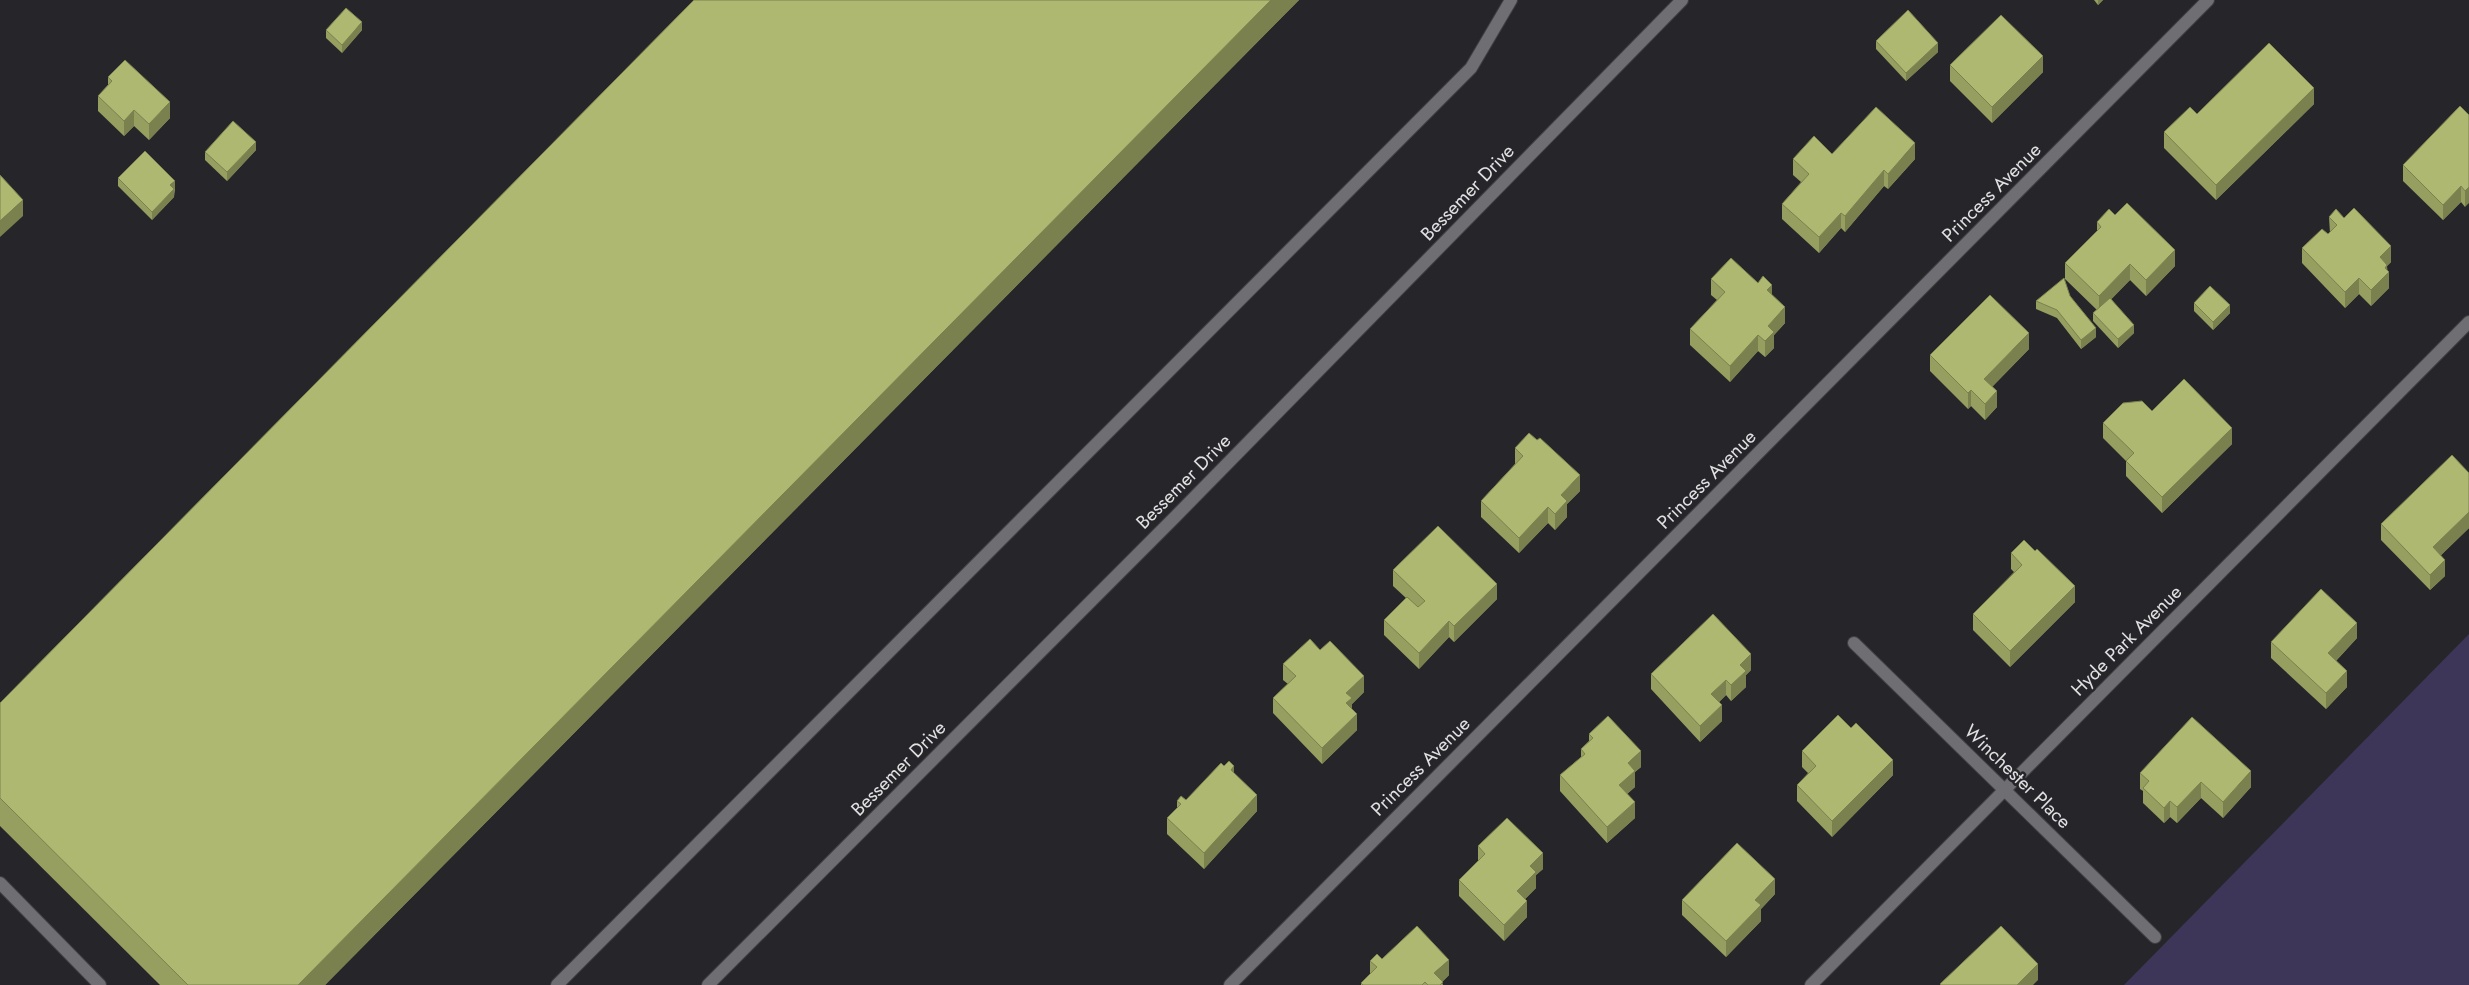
<svg xmlns="http://www.w3.org/2000/svg" width="2469" height="985" font-family="Jost,sans-serif">
	<style>
		.green { fill: #3d3658 }
		.lines { fill: none; stroke-linecap: round; stroke-linejoin: round }
		.lane-casing { stroke: #414144; stroke-width: 14 }
		.street-casing { stroke: #414144; stroke-width: 14 }
		.lane { stroke: #6f6f73; stroke-width: 12 }
		.street { stroke: #6f6f73; stroke-width: 12 }
		.wall { fill: #969e60 }
		.shaded-wall { fill: #7a814e }
		.building { fill: #afb870; stroke: #7a814e }
		.labels { text-anchor: middle; stroke-width: 5; stroke-linejoin: round; paint-order: stroke }
		.street-label { font-size: 19px; fill: #e1e1e3; stroke: #26262a }
	</style>
	<rect width="100%" height="100%" fill="#26262a"/>
	<polygon class="green" points="2469,634 2469,985 2124,985"/>
	<g class="lines">
		<defs>
			<g id="lane">
				<polyline points="0,883 100,985"/>
				<polyline points="557,985 1471,68 1511,0"/>
			</g>
			<g id="street">
				<polyline points="1854,643 2155,937"/>
				<polyline points="708,985 1175,517 1682,0"/>
				<polyline points="1230,985 2208,0"/>
				<polyline points="1811,985 2469,322"/>
			</g>
		</defs>
		<use href="#lane" class="lane-casing"/>
		<use href="#street" class="street-casing"/>
		<use href="#lane" class="lane"/>
		<use href="#street" class="street"/>
	</g>
	<g class="wall">
		<polygon points="694,0 1299,0 325,985 160,985 0,826 0,703"/>
		<polygon points="2094,0 2103,0 2098,5"/>
		<polygon points="326,30 362,30 342,53 326,38"/>
		<polygon points="1876,41 1938,52 1906,81 1876,49"/>
		<polygon points="1950,65 2043,72 1992,123 1950,81"/>
		<polygon points="108,77 170,118 149,140 134,126 124,136 98,111 98,96 108,85"/>
		<polygon points="2314,104 2216,200 2164,148 2164,132 2197,114"/>
		<polygon points="2469,115 2465,207 2461,202 2443,220 2403,181 2403,165"/>
		<polygon points="256,150 227,181 205,160 205,152"/>
		<polygon points="1832,154 1915,159 1888,189 1884,186 1845,232 1841,228 1819,253 1782,219 1782,204 1801,182 1793,175 1793,159"/>
		<polygon points="118,178 175,189 174,197 152,220 118,186"/>
		<polygon points="2115,215 2175,266 2146,296 2130,280 2111,299 2134,333 2118,348 2093,321 2093,313 2097,310 2065,279 2065,263 2097,231 2097,222"/>
		<polygon points="2329,217 2344,218 2391,262 2387,266 2389,288 2371,306 2359,294 2345,308 2302,263 2302,248 2328,234 2330,233"/>
		<polygon points="1711,279 1758,283 1772,295 1785,323 1774,335 1774,348 1765,357 1758,351 1730,382 1690,345 1690,329 1717,300 1711,295"/>
		<polygon points="2070,296 2096,337 2081,349 2057,318 2036,309 2036,301"/>
		<polygon points="2194,303 2230,313 2213,330 2194,311"/>
		<polygon points="2029,349 1992,387 1997,407 1985,420 1971,406 1968,409 1930,371 1930,355"/>
		<polygon points="2152,411 2232,444 2162,513 2126,476 2126,461 2103,438 2103,423"/>
		<polygon points="1515,448 1580,491 1567,504 1567,517 1555,530 1548,523 1519,553 1481,517 1481,501 1515,464"/>
		<polygon points="2469,473 2469,528 2441,555 2445,576 2430,590 2381,540 2381,524"/>
		<polygon points="2011,553 2075,602 2010,667 1973,630 1973,614 2014,572 2011,569"/>
		<polygon points="1393,570 1497,599 1454,642 1449,637 1419,669 1384,635 1384,620 1406,598 1393,586"/>
		<polygon points="2357,638 2336,661 2347,687 2326,709 2271,658 2271,642"/>
		<polygon points="1320,650 1364,692 1352,704 1352,709 1357,730 1322,764 1273,713 1273,698 1288,684 1283,680 1283,664"/>
		<polygon points="1751,670 1746,675 1746,687 1731,701 1726,695 1719,702 1722,721 1700,742 1651,689 1651,674"/>
		<polygon points="1589,734 1641,767 1635,772 1635,787 1627,794 1635,818 1607,843 1560,791 1560,775 1581,757 1581,749 1589,741"/>
		<polygon points="1802,751 1893,775 1832,837 1797,801 1797,785 1808,773 1802,767"/>
		<polygon points="1224,766 1234,773 1257,811 1204,869 1167,834 1167,818 1177,808 1177,801 1186,800"/>
		<polygon points="2140,773 2251,787 2223,818 2201,798 2177,823 2170,817 2164,823 2143,803 2143,791 2140,789"/>
		<polygon points="1478,846 1543,869 1536,875 1536,888 1525,899 1527,917 1504,941 1459,896 1459,880 1478,861"/>
		<polygon points="1775,894 1761,909 1761,921 1726,957 1682,915 1682,900"/>
		<polygon points="1382,959 1449,975 1442,982 1443,985 1361,985 1361,983 1370,974 1370,961"/>
	</g>
	<g class="shaded-wall">
		<polygon points="1271,0 1299,0 325,985 298,985"/>
		<polygon points="2098,0 2103,0 2098,5"/>
		<polygon points="362,22 362,30 342,53 342,45"/>
		<polygon points="1938,43 1938,52 1906,81 1906,73"/>
		<polygon points="2043,56 2043,72 1992,123 1992,107"/>
		<polygon points="2314,88 2314,104 2216,200 2216,185"/>
		<polygon points="170,102 170,118 149,140 149,124"/>
		<polygon points="134,110 134,126 124,136 124,121"/>
		<polygon points="256,142 256,150 227,181 227,172"/>
		<polygon points="1915,143 1915,159 1888,189 1888,174"/>
		<polygon points="1884,170 1884,186 1845,232 1845,216"/>
		<polygon points="175,181 175,189 170,193 170,185"/>
		<polygon points="2461,186 2461,202 2443,220 2443,205"/>
		<polygon points="2469,187 2469,203 2465,207 2465,191"/>
		<polygon points="174,189 174,197 152,220 152,212"/>
		<polygon points="23,200 23,216 0,237 0,221"/>
		<polygon points="1841,213 1841,228 1819,253 1819,237"/>
		<polygon points="2391,246 2391,262 2387,266 2387,274 2389,272 2389,288 2371,306 2371,290 2380,257"/>
		<polygon points="2175,250 2175,266 2146,296 2146,280"/>
		<polygon points="2130,264 2130,280 2099,312 2099,296"/>
		<polygon points="2359,278 2359,294 2345,308 2345,292"/>
		<polygon points="1772,285 1772,301 1767,290"/>
		<polygon points="2230,305 2230,313 2213,330 2213,322"/>
		<polygon points="1785,307 1785,323 1774,335 1774,348 1765,357 1765,341 1768,326"/>
		<polygon points="2134,325 2134,333 2118,348 2118,339"/>
		<polygon points="2096,328 2096,337 2081,349 2081,340"/>
		<polygon points="2029,333 2029,349 1984,395 1984,379"/>
		<polygon points="1758,335 1758,351 1730,382 1730,366"/>
		<polygon points="1971,390 1971,406 1968,409 1968,393"/>
		<polygon points="1997,391 1997,407 1985,420 1985,404"/>
		<polygon points="2232,428 2232,444 2162,513 2162,497"/>
		<polygon points="1580,475 1580,491 1567,504 1567,517 1555,530 1555,514 1561,495"/>
		<polygon points="1548,507 1548,523 1519,553 1519,538"/>
		<polygon points="2469,512 2469,528 2433,563 2433,547"/>
		<polygon points="2445,560 2445,576 2430,590 2430,575"/>
		<polygon points="1497,584 1497,599 1454,642 1454,626"/>
		<polygon points="2075,586 2075,602 2010,667 2010,651"/>
		<polygon points="1449,621 1449,637 1419,669 1419,653"/>
		<polygon points="2357,623 2357,638 2328,669 2328,653"/>
		<polygon points="1751,654 1751,670 1746,675 1746,687 1731,701 1731,685 1740,665"/>
		<polygon points="2347,671 2347,687 2326,709 2326,693"/>
		<polygon points="1364,676 1364,692 1352,704 1352,714 1346,719 1346,693"/>
		<polygon points="1726,680 1726,695 1711,710 1711,694"/>
		<polygon points="1722,705 1722,721 1700,742 1700,726"/>
		<polygon points="1357,714 1357,730 1322,764 1322,748"/>
		<polygon points="1641,751 1641,767 1635,772 1635,787 1619,801 1619,785 1628,763"/>
		<polygon points="1893,760 1893,775 1832,837 1832,821"/>
		<polygon points="1234,766 1234,782 1231,770"/>
		<polygon points="2251,771 2251,787 2223,818 2223,802"/>
		<polygon points="2201,782 2201,798 2177,823 2177,807"/>
		<polygon points="1257,795 1257,811 1204,869 1204,853"/>
		<polygon points="2170,801 2170,817 2164,823 2164,808"/>
		<polygon points="1635,802 1635,818 1607,843 1607,827"/>
		<polygon points="1543,853 1543,869 1536,875 1536,888 1517,907 1517,891 1530,866"/>
		<polygon points="1775,879 1775,894 1761,909 1761,921 1726,957 1726,941 1755,900"/>
		<polygon points="1527,901 1527,917 1504,941 1504,925"/>
		<polygon points="1449,960 1449,975 1439,985 1434,973"/>
		<polygon points="2038,964 2038,980 2033,985 2017,985"/>
	</g>
	<g class="building">
		<polygon points="694,0 1271,0 298,985 188,985 0,798 0,703"/>
		<polygon points="346,8 362,22 342,45 326,30"/>
		<polygon points="1908,10 1938,43 1906,73 1876,41"/>
		<polygon points="2001,15 2043,56 1992,107 1950,65"/>
		<polygon points="2269,43 2314,88 2216,185 2164,132 2190,107 2197,114"/>
		<polygon points="125,60 170,102 149,124 134,110 124,121 98,96 112,81 108,77"/>
		<polygon points="2460,106 2469,115 2469,187 2465,191 2461,186 2443,205 2403,165"/>
		<polygon points="1876,107 1915,143 1888,174 1884,170 1845,216 1841,213 1819,237 1782,204 1809,174 1793,159 1814,136 1832,154"/>
		<polygon points="233,121 256,142 227,172 205,152"/>
		<polygon points="145,151 175,181 170,185 174,189 152,212 118,178"/>
		<polygon points="0,175 23,200 0,221"/>
		<polygon points="2127,203 2175,250 2146,280 2130,264 2099,296 2065,263 2101,227 2097,222 2109,209 2115,215"/>
		<polygon points="2354,208 2391,246 2380,257 2387,265 2385,268 2389,272 2371,290 2359,278 2345,292 2302,248 2322,229 2328,234 2337,225 2329,217 2336,209 2344,218"/>
		<polygon points="1731,258 1758,283 1763,276 1772,285 1767,290 1785,307 1768,326 1774,332 1765,341 1758,335 1730,366 1690,329 1725,292 1711,279"/>
		<polygon points="2064,278 2070,296 2096,328 2081,340 2057,310 2036,301"/>
		<polygon points="2210,286 2230,305 2213,322 2194,303"/>
		<polygon points="1990,295 2029,333 1984,379 1997,391 1985,404 1971,390 1968,393 1930,355"/>
		<polygon points="2110,298 2134,325 2118,339 2093,313"/>
		<polygon points="2184,379 2232,428 2162,497 2126,461 2134,453 2103,423 2123,403 2142,401 2152,411"/>
		<polygon points="1529,433 1537,440 1540,438 1580,475 1561,495 1567,501 1555,514 1548,507 1519,538 1481,501 1523,456 1515,448"/>
		<polygon points="2452,455 2469,473 2469,512 2433,547 2445,560 2430,575 2381,524"/>
		<polygon points="1438,526 1497,584 1454,626 1449,621 1419,653 1384,620 1407,597 1418,607 1425,601 1393,570"/>
		<polygon points="2024,540 2035,551 2037,549 2075,586 2010,651 1973,614 2022,565 2011,553"/>
		<polygon points="2321,589 2357,623 2328,653 2347,671 2326,693 2271,642"/>
		<polygon points="1713,614 1751,654 1740,665 1746,671 1731,685 1726,680 1711,694 1722,705 1700,726 1651,674"/>
		<polygon points="1310,639 1320,650 1330,641 1364,676 1346,693 1352,698 1346,703 1357,714 1322,748 1273,698 1296,676 1283,664"/>
		<polygon points="1838,715 1851,728 1856,723 1893,760 1832,821 1797,785 1816,766 1802,751"/>
		<polygon points="1608,716 1641,751 1628,763 1635,771 1619,785 1635,802 1607,827 1560,775 1585,754 1581,749 1593,738 1589,734"/>
		<polygon points="2192,717 2251,771 2223,802 2201,782 2177,807 2170,801 2164,808 2143,788 2149,781 2140,773"/>
		<polygon points="1229,761 1234,766 1231,770 1257,795 1204,853 1167,818 1181,804 1177,801 1181,796 1186,800 1221,763 1224,766"/>
		<polygon points="1507,818 1543,853 1530,866 1536,872 1517,891 1527,901 1504,925 1459,880 1485,854 1478,846"/>
		<polygon points="1737,843 1775,879 1755,900 1761,905 1726,941 1682,900"/>
		<polygon points="1417,926 1449,960 1434,973 1443,982 1440,985 1428,985 1425,982 1422,985 1363,985 1361,983 1377,967 1370,961 1377,954 1382,959"/>
		<polygon points="2001,926 2038,964 2017,985 1941,985 1940,984"/>
	</g>
	<g class="labels">
		<g class="street-label">
			<text transform="translate(1467 192) rotate(-46)" y="7">Bessemer Drive</text>
			<text transform="translate(1991 192) rotate(-45)" y="7">Princess Avenue</text>
			<text transform="translate(1706 479) rotate(-45)" y="7">Princess Avenue</text>
			<text transform="translate(1183 481) rotate(-45)" y="7">Bessemer Drive</text>
			<text transform="translate(2126 640) rotate(-45)" y="7">Hyde Park Avenue</text>
			<text transform="translate(1420 766) rotate(-45)" y="7">Princess Avenue</text>
			<text transform="translate(898 768) rotate(-45)" y="7">Bessemer Drive</text>
			<text transform="translate(2018 776) rotate(44)" y="7">Winchester Place</text>
		</g>
	</g>
</svg>
